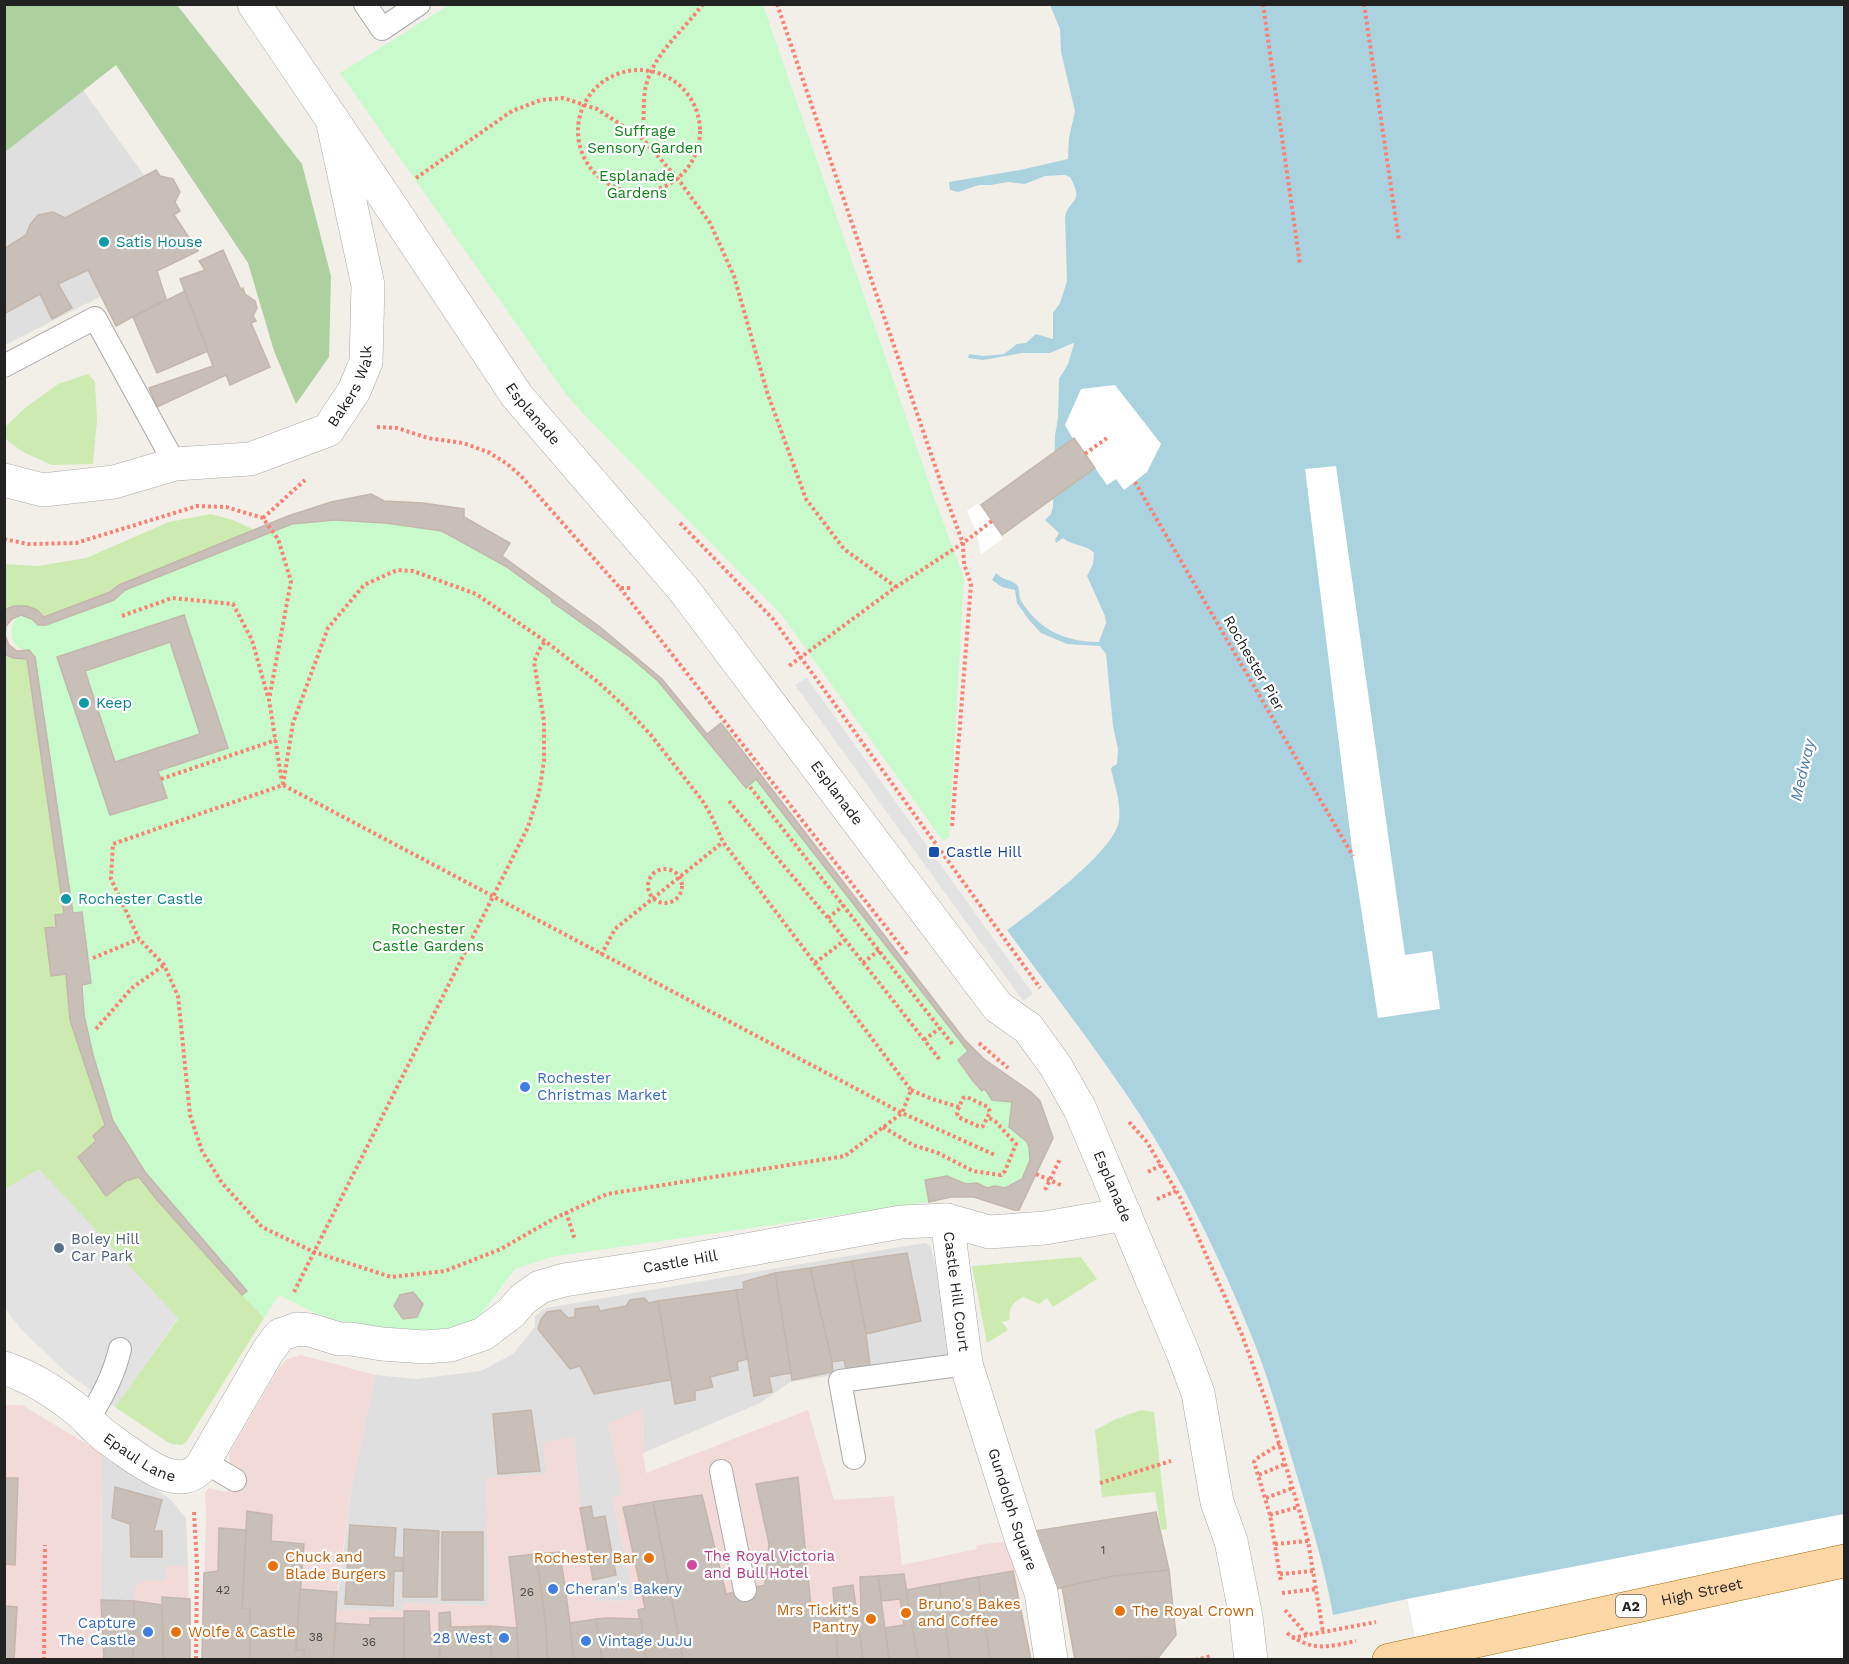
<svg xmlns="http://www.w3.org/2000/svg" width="1849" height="1664" font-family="'Work Sans',sans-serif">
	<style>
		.residential { fill: #e0dfdf }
		.commercial { fill: #f2dad9 }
		.grass { fill: #cdebb0 }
		.forest { fill: #add19e }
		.park { fill: #c8facc }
		.parking { fill: #e2e2e2 }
		.water { fill: #aad3df }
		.pier { fill: #fff }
		.building { fill: #c7bfb8; stroke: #c4b6ab; stroke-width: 1.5; fill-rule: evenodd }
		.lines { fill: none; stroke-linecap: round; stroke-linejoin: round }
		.service-casing { stroke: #a9a9a9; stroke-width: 24 }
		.minor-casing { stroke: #a9a9a9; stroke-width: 34 }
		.tertiary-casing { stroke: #a9a9a9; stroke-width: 34 }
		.primary-casing { stroke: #a06b00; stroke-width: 34 }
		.path { stroke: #fa8072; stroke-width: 4; stroke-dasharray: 3 3; stroke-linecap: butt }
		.service { stroke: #fff; stroke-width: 22 }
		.minor { stroke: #fff; stroke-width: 33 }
		.tertiary { stroke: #fff; stroke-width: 33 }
		.primary { stroke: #fcd6a4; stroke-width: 33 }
		.culture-dot { fill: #0f9aa8; stroke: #fff; stroke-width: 2 }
		.transit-dot { fill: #1a4fb4; stroke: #fff; stroke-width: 2 }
		.shop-dot { fill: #3f7fe0; stroke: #fff; stroke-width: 2 }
		.service-dot { fill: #5c6f8a; stroke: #fff; stroke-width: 2 }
		.food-dot { fill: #e8710a; stroke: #fff; stroke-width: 2 }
		.hotel-dot { fill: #d1479c; stroke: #fff; stroke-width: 2 }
		.labels { text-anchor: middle; stroke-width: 4.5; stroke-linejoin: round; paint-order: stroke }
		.number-label { font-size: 12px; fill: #4b4948 }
		.shield { fill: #fff; stroke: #646464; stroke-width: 1.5 }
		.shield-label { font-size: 14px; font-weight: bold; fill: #222 }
		.park-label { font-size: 15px; fill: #0c8416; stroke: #fff }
		.culture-label { font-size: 15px; fill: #0d838f; stroke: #fff; text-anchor: start }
		.street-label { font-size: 15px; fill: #222; stroke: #fff }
		.transit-label { font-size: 15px; fill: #164399; stroke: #fff; text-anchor: start }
		.shop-label { font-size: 15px; fill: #366cbe; stroke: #fff; text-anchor: start }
		.service-label { font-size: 15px; fill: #4e5e75; stroke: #fff; text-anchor: start }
		.hotel-label { font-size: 15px; fill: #b23c85; stroke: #fff; text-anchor: start }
		.food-label { font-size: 15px; fill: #c56008; stroke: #fff; text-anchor: start }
		.water-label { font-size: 16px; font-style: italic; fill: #4a7aab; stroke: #fff }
	</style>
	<rect width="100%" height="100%" fill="#f2efe9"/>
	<g class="residential">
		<polygon points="5,5 22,5 196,248 5,345"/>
		<polygon points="924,1243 930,1245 949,1317 953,1357 790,1382 760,1403 643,1453 642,1409 623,1494 612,1498 635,1600 597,1601 580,1508 574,1437 547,1474 486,1479 490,1606 404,1603 404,1611 336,1609 352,1485 375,1375 416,1379 481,1371 513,1354 535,1327 535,1316 546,1308"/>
		<polygon points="102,1453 170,1499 186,1518 188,1566 167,1566 166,1580 134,1601 101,1600"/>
	</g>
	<g class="commercial">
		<polygon points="301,1355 375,1375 352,1485 337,1592 336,1609 403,1611 404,1603 489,1606 486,1478 546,1474 543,1442 574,1437 580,1508 597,1601 635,1600 612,1498 623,1494 608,1424 642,1409 643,1453 646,1473 808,1410 834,1500 894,1496 902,1565 977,1549 976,1545 1004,1542 1010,1546 1031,1659 202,1660 206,1516 205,1493 209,1488 226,1492 235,1480 229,1458 230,1452 279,1368 287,1359"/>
		<polygon points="5,1405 22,1405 102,1453 101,1600 134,1601 135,1587 142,1581 166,1580 167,1566 188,1566 190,1659 5,1660"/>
	</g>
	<g class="grass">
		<polygon points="88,374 95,382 97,419 93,464 52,465 23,452 8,441 5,437 5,427 25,408 58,384"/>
		<path d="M211,514L233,520L255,530L119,585L110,592L44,617C33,605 19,603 5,610V564L38,566L86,558L169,522Z"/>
		<polygon points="4,654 13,658 27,659 64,914 55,915 56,927 46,929 52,976 66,974 70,1020 105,1125 93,1136 96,1141 78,1157 106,1196 126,1181 139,1177 157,1201 264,1318 187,1441 182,1445 171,1444 166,1441 115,1407 178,1319 39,1170 5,1189"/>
		<path d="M1081,1257L1097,1279L1053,1307L1047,1298L1039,1304L1023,1297C1013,1302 1008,1309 1010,1320L1002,1322L1008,1330L987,1343L972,1266Z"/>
		<polygon points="1141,1410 1154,1412 1167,1529 1161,1530 1155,1492 1102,1497 1095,1430 1116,1419"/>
	</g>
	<polygon class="forest" points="5,4 177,5 302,164 331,276 329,357 296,404 274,351 248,263 116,65 5,152"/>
	<g class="park">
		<polygon points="449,5 763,5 935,500 964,578 949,837 943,841 781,614 586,417 565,393 340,73"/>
		<path d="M334,520L386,523L442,531L507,567L551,599L552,602L630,657L658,681L745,788L756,779L968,1051L958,1060L982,1091L984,1089L1012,1102L1009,1127C1033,1146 1035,1151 1022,1179L1005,1188L995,1186L987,1188L977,1183L966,1184L947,1176L925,1181L929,1202L551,1257L515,1269L478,1318L459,1327L431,1333L352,1326L315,1313L279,1295L264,1318L242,1295L247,1291L145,1172L113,1121L93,1055L84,1015L82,912L73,913L35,657L29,650C0,652 10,595 38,625H46L114,600L125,590L292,524Z"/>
	</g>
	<g class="parking">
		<polygon points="807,678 1033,994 1023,1001 795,685"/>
		<polygon points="39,1169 178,1318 115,1407 67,1373 21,1329 5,1308 5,1189"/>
	</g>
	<path class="water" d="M1050,5H1844V1659H1419L1407,1599L1333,1615C1324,1564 1309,1516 1294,1466C1281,1423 1269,1379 1252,1337C1221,1261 1186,1187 1142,1118C1100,1053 1052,992 1007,930C1032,912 1117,850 1119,820C1121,803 1115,786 1111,769L1112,767L1117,764L1118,749L1113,726L1106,654L1100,646L1067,644L1041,633L1029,620L1017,603L1015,590L1002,587L992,580L996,573C1004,581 1010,579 1016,584C1021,588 1018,596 1021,601C1039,630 1066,642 1099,642L1106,623L1105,616L1087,576L1093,564L1094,553C1086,544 1072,546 1063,538L1056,543L1055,540L1059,533L1045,520L1051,514L1053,507L1055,435L1058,419L1059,379L1068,364L1074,344L1073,343L1050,353H1022L983,360L968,358L969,354L984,356L1004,354L1017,344L1026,343L1036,334L1053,339V313L1060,303L1067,281L1065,217C1069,198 1085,204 1070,177L1065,175L1045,176L1025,184L1008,182L991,185H979L958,192L950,190L949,182L1020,170L1068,159L1069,138L1075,111L1061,52L1060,29Z"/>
	<g class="pier">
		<polygon points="1115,385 1161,444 1147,472 1124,490 1116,479 1107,485 1095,468 1002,535 1000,537 1002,539 981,554 977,533 967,511 977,504 979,506 1073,439 1065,425 1081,389"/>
		<polygon points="1336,466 1405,955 1432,951 1440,1009 1378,1018 1353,856 1305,469"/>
		<polygon points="1844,1514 1844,1659 1419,1659 1407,1599"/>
	</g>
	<g class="building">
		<polygon points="156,170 160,176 173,179 180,192 175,202 180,211 174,215 198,251 157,271 166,299 116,326 88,270 58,284 72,308 52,319 40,294 4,314 4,249 26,235 30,225 38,215 53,212 65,218"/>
		<polygon points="223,250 241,290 243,288 245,294 255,301 257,308 253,316 256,321 251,323 270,367 230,385 226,375 157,407 149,388 213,366 180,279 205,270 199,261"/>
		<polygon points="185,291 208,351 157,373 133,317"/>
		<polygon points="1074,438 1095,468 1002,535 981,505"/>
		<polygon points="371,494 384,501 423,503 464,509 464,517 510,543 502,556 600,627 662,679 707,734 721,723 964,1039 984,1059 1031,1092 1040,1101 1053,1138 1019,1210 1014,1210 974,1197 951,1197 929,1202 925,1180 947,1176 966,1184 977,1183 987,1188 995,1186 1005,1188 1022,1179 1030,1160 1029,1147 1027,1142 1009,1127 1012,1102 992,1100 987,1092 984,1089 982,1091 973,1081 958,1060 968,1051 756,779 746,788 658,681 630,657 552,602 551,599 507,567 442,531 386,523 334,520 292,524 125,590 114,600 46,625 38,625 32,619 21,615 12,619 6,626 5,635 9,645 17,651 29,650 35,657 73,913 82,912 91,983 82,985 84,1015 93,1055 113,1121 145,1172 247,1291 242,1295 157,1200 139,1177 126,1181 106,1196 78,1157 96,1141 93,1136 105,1125 70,1020 66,974 51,976 45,928 56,927 55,915 64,914 27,659 13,658 4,654 4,610 14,606 27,606 37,610 44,617 110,592 119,585 288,516 331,502"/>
		<path d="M184,615L228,748L158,771L167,798L110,815L57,657ZM170,642L200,734L115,762L85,671Z"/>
		<polygon points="907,1253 921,1321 866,1334 852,1261"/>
		<polygon points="852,1261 866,1334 871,1373 846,1369 844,1360 832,1362 810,1268"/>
		<polygon points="810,1268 832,1362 833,1372 792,1380 775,1273"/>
		<polygon points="775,1273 791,1373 769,1377 772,1392 754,1396 736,1290 744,1289 743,1282"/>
		<polygon points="736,1290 747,1359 737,1362 738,1370 710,1377 713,1387 695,1391 695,1400 675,1404 658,1301"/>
		<polygon points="413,1292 423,1304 417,1317 403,1319 394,1306 400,1295"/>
		<polygon points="644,1298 649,1303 658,1301 671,1380 594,1394 580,1366 570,1369 538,1329 541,1319 547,1312 560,1310 568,1318 575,1317 575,1309 598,1306 600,1311 626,1306 630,1300"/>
		<polygon points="531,1410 540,1471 498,1474 493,1414"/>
		<polygon points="798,1477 812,1616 835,1615 838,1660 683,1660 653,1502 702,1495 726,1594 765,1585 769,1544 756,1484"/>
		<polygon points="4,1478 18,1478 15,1565 4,1564"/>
		<polygon points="115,1487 162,1500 154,1531 162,1531 162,1557 131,1557 130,1524 112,1518"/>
		<polygon points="653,1502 683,1660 646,1660 638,1610 645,1608 623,1507"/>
		<polygon points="591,1506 593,1518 605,1516 616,1575 593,1580 580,1508"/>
		<polygon points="247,1511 272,1515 271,1541 304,1544 296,1650 304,1650 304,1660 250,1660 250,1609 242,1609"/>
		<polygon points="1156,1512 1169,1570 1114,1576 1056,1589 1035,1531"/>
		<polygon points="350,1525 396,1528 394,1557 404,1558 403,1571 394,1571 393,1606 345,1604"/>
		<polygon points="219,1528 246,1530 242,1609 250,1609 250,1660 202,1660 204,1573 218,1571"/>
		<polygon points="404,1529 439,1531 437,1597 403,1597"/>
		<rect x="442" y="1532" width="41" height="68"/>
		<polygon points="560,1552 570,1623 574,1660 547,1660 546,1627 536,1554"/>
		<polygon points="536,1554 546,1627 547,1660 518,1660 517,1628 509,1557"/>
		<polygon points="1169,1570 1176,1635 1158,1658 1075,1660 1062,1587 1114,1576"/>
		<polygon points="1013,1571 1031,1660 990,1660 978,1577"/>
		<polygon points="904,1574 918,1660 889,1660 885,1628 904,1625 900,1599 882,1601 878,1576"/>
		<polygon points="878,1576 889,1660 863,1660 857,1609 861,1609 860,1577"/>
		<polygon points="978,1577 990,1660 950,1660 939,1584"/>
		<polygon points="939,1584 950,1660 918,1660 906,1590"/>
		<polygon points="853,1585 863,1660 838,1660 833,1588"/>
		<polygon points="300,1589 337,1592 333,1660 304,1660 304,1650 296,1650"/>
		<polygon points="162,1597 190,1599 190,1660 163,1660"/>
		<polygon points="101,1600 134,1601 133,1660 104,1660"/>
		<polygon points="134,1601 162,1605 163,1660 133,1660"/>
		<polygon points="4,1606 17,1607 14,1660 4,1660"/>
		<polygon points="404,1611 429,1611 430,1633 439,1634 440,1660 404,1660"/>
		<polygon points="450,1612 451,1627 490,1626 491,1660 440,1660 439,1613"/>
		<polygon points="370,1618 404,1618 404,1660 333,1660 336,1623 370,1625"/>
		<polygon points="609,1618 641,1619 646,1660 602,1660 596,1619"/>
		<polygon points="596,1619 602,1660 574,1660 570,1623"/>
		<polygon points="490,1626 517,1628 518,1660 491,1660"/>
	</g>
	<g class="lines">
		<defs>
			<g id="service">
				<polyline points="365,4 382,29 419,4"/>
				<polyline points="4,366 95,318 175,464"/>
				<path d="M88,1419C102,1398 114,1375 120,1349"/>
				<polyline points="854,1458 840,1381 966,1364"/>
				<polyline points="205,1462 235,1480"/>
				<polyline points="721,1471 745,1590"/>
			</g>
			<g id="minor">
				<path id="s1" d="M4,480L43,490L114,482L175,464L250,459L328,430L354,391L366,362L368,285L332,119"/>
				<path id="s2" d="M947,1220L966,1364L1022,1541L1041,1592L1051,1660"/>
				<path id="s3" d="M4,1368C32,1377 58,1394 81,1413C87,1418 91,1424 97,1429C105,1437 114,1442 123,1449C144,1463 178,1492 201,1467L268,1351L280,1335L297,1329L310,1330L339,1339H351L382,1344L425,1347L451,1345L483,1334L511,1313L523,1299L540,1287L564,1280L657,1266L901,1222L947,1220L989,1232L1045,1228L1125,1214"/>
			</g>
			<g id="tertiary">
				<path id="s4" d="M254,4L386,199L517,396L684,590L998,1007L1028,1028L1055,1065L1080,1109L1183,1353L1198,1393L1217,1502L1231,1541L1246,1617L1251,1660"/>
			</g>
			<g id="primary">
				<path id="s5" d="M1389,1660L1844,1561"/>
			</g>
		</defs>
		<use href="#service" class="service-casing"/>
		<use href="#minor" class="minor-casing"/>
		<use href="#tertiary" class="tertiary-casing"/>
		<use href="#primary" class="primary-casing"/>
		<g class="path">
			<polyline points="777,4 945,495 963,543 896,587 789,666"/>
			<polyline points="1263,4 1300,264"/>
			<polyline points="1364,4 1399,241"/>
			<circle cx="639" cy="131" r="61"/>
			<path d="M643,138C644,122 643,106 645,90C651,56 683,31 703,4"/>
			<polyline points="416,178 512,111 541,100 563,98 597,109 643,139 678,179 710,223 734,276 767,392 806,499 844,549 896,587"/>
			<polyline points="377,427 397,428 428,438 463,443 488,452 506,463 521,476 620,588 631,588"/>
			<polyline points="1085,454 1107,438"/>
			<polyline points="1135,482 1353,856"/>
			<polyline points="263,518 305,480"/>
			<polyline points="680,523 773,619 1040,988"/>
			<polyline points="4,539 28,544 76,543 197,506 226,507 263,518 278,539 291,581 269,700 282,782"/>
			<polyline points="620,588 907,954"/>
			<polyline points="122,616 172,598 233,604 252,640 268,697"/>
			<polyline points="161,779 276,740"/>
			<polyline points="283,785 293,723 328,628 364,585 397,570 413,571 476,594 545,641 598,682 625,707 650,734 702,800 711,815 723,842 911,1090 902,1113 845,1156 607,1194 555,1218 501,1249 445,1271 391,1277 314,1252 262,1227 222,1183 202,1151 190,1115 178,996 164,965 139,939 111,879 113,844 283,785 902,1113 995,1155"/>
			<polyline points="750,787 953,1045"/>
			<polyline points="729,801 828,918 940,1060"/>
			<polyline points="952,826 971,584 964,564 963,543 992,521"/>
			<circle cx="665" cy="886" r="17"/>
			<polyline points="828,918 844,905"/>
			<polyline points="601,955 615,929 723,842"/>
			<polyline points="93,958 139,939"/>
			<polyline points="815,963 845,940"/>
			<polyline points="863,963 879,950"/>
			<polyline points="96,1029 132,988 164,965"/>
			<polyline points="924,1040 940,1028"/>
			<polyline points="979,1043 1008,1068"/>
			<polyline points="911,1090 932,1099 959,1107 963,1098 967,1097 988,1107 990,1112 983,1126 980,1127 958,1117 957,1113 959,1107"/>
			<polyline points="1129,1122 1147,1142 1181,1199 1242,1335 1266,1401 1301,1516 1308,1541 1323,1632"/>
			<polyline points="883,1127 913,1145 938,1153 973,1171 1001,1175 1005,1171 1016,1144 995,1121 987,1117"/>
			<polyline points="1148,1172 1161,1165"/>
			<polyline points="1036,1174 1063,1186"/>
			<polyline points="1045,1190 1060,1159"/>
			<polyline points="1157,1199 1176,1191"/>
			<polyline points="566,1212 575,1240"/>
			<polyline points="294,1292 528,827 539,793 544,761 544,721 534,662 539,650 545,641"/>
			<polyline points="1280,1444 1256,1459 1254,1462 1270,1515 1281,1582"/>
			<polyline points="1259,1475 1285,1464"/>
			<polyline points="1100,1483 1171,1461"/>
			<polyline points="1266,1498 1293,1488"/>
			<polyline points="194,1512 197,1565 196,1660"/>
			<polyline points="1270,1515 1298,1507"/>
			<polyline points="1275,1544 1308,1541"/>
			<polyline points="1280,1574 1313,1571"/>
			<polyline points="1282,1593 1316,1589"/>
			<polyline points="1285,1610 1307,1635"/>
			<path d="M1287,1633C1313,1652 1327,1647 1356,1641"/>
			<polyline points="1292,1638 1376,1622"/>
			<polyline points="44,1660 45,1545"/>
			<polyline points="1195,1660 1212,1656"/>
		</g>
		<use href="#service" class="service"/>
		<use href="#minor" class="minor"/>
		<use href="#tertiary" class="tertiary"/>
		<use href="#primary" class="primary"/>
	</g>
	<g class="culture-dot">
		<circle cx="104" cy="242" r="6"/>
		<circle cx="84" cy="703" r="6"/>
		<circle cx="66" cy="899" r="6"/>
	</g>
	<rect class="transit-dot" x="928" y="846" width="12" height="12" rx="3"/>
	<g class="shop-dot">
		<circle cx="525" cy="1087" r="6"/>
		<circle cx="553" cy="1589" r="6"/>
		<circle cx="148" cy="1632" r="6"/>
		<circle cx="504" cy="1638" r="6"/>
		<circle cx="586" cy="1641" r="6"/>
	</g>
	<circle class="service-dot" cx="59" cy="1248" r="6"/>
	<g class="food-dot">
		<circle cx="649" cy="1558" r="6"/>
		<circle cx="273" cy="1566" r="6"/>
		<circle cx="1120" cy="1611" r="6"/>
		<circle cx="906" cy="1613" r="6"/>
		<circle cx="871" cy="1619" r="6"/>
		<circle cx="176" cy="1632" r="6"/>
	</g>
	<circle class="hotel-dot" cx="692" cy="1565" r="6"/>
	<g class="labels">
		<g class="number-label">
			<text x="1103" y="1554">1</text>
			<text x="223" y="1594">42</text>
			<text x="527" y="1596">26</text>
			<text x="316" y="1641">38</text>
			<text x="369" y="1646">36</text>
		</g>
		<rect class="shield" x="1616" y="1595" width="30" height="22" rx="4.5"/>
		<g class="shield-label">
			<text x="1631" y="1611">A2</text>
		</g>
		<g class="park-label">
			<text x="645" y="136">Suffrage<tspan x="645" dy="17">Sensory Garden</tspan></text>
			<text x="637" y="181">Esplanade<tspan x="637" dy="17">Gardens</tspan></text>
			<text x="428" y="934">Rochester<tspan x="428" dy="17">Castle Gardens</tspan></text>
		</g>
		<g class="culture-label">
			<text x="116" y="247">Satis House</text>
			<text x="96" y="708">Keep</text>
			<text x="78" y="904">Rochester Castle</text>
		</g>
		<g class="street-label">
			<text dy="5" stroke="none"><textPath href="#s1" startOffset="384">Bakers Walk</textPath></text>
			<text dy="5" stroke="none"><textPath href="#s4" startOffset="496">Esplanade</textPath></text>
			<text transform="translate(1254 663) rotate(60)" y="5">Rochester Pier</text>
			<text dy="5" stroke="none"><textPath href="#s4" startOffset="982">Esplanade</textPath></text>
			<text dy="5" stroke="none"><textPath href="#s4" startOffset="1467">Esplanade</textPath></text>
			<text dy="5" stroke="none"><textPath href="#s3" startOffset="812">Castle Hill</textPath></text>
			<text dy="5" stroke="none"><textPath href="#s2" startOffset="72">Castle Hill Court</textPath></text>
			<text dy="5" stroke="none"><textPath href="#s3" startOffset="164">Epaul Lane</textPath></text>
			<text dy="5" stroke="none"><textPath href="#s2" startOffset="298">Gundolph Square</textPath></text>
			<text dy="5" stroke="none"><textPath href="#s5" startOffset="320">High Street</textPath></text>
		</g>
		<g class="transit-label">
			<text x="946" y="857">Castle Hill</text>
		</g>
		<g class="shop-label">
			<text x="537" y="1083">Rochester<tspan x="537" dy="17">Christmas Market</tspan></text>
			<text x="565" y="1594">Cheran's Bakery</text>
			<text x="136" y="1628" text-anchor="end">Capture<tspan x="136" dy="17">The Castle</tspan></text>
			<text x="492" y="1643" text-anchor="end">28 West</text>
			<text x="598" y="1646">Vintage JuJu</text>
		</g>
		<g class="service-label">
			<text x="71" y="1244">Boley Hill<tspan x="71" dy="17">Car Park</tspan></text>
		</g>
		<g class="hotel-label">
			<text x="704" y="1561">The Royal Victoria<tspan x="704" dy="17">and Bull Hotel</tspan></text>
		</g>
		<g class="food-label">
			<text x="285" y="1562">Chuck and<tspan x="285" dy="17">Blade Burgers</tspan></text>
			<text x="637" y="1563" text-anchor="end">Rochester Bar</text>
			<text x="918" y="1609">Bruno's Bakes<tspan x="918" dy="17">and Coffee</tspan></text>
			<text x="859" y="1615" text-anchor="end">Mrs Tickit's<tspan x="859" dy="17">Pantry</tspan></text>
			<text x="1132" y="1616">The Royal Crown</text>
			<text x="188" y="1637">Wolfe &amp; Castle</text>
		</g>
		<g class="water-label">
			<text transform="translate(1802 770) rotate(-77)" y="6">Medway</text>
		</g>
	</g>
	<rect width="1849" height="1664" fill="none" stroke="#222222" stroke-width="12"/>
</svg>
